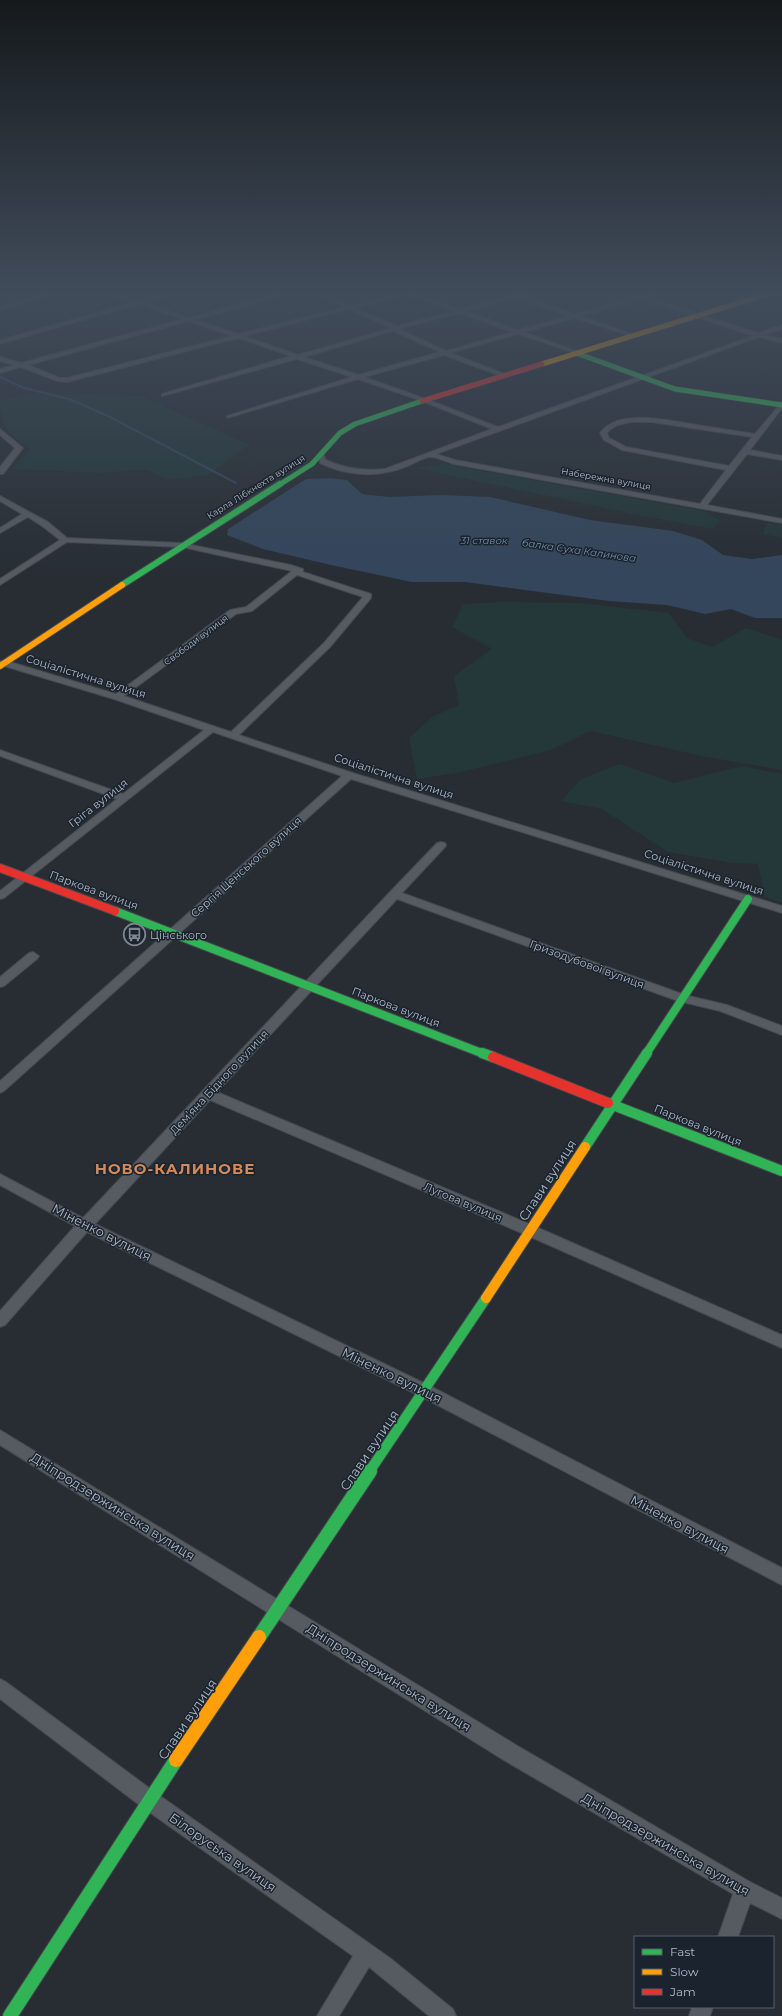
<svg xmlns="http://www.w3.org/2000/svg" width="782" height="2016" font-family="Montserrat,sans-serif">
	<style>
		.green { fill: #243739 }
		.water { fill: #34465c }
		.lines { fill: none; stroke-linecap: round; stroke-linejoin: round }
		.stream { stroke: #34465c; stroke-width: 2 }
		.street-casing { stroke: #44494e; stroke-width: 2 }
		.fast-far4-casing { stroke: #44494e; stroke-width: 6 }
		.fast-far3-casing { stroke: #44494e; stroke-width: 8 }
		.fast-far2-casing { stroke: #44494e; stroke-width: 10 }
		.fast-far1-casing { stroke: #44494e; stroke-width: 12 }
		.fast-casing { stroke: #44494e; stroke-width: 16 }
		.slow-far3-casing { stroke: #44494e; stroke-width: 6 }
		.slow-far2-casing { stroke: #44494e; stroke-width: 8 }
		.slow-far1-casing { stroke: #44494e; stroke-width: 12 }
		.slow-casing { stroke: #44494e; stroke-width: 16 }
		.jam-far2-casing { stroke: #44494e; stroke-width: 6 }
		.jam-far1-casing { stroke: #44494e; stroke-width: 10 }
		.jam-casing { stroke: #44494e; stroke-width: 12 }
		.street { fill: #565a61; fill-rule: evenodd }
		.fast-far4 { stroke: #30b455; stroke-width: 5 }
		.fast-far3 { stroke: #30b455; stroke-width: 6 }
		.fast-far2 { stroke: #30b455; stroke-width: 8 }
		.fast-far1 { stroke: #30b455; stroke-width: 10 }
		.fast { stroke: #30b455; stroke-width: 14 }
		.slow-far3 { stroke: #ff9f0a; stroke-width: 5 }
		.slow-far2 { stroke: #ff9f0a; stroke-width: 6 }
		.slow-far1 { stroke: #ff9f0a; stroke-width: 10 }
		.slow { stroke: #ff9f0a; stroke-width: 14 }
		.jam-far2 { stroke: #e5322d; stroke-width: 5 }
		.jam-far1 { stroke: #e5322d; stroke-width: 8 }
		.jam { stroke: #e5322d; stroke-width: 10 }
		.labels { text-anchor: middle; stroke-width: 3; stroke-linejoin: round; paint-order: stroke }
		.far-street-label { font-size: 9px; fill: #afb9c5; stroke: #1a232e }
		.far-water-label { font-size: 10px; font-style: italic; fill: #7790ae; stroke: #1a232e }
		.street-label { font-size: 11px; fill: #afb9c5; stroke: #1a232e }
		.poi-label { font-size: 11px; fill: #afb9c5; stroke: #1a232e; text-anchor: start }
		.near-street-label { font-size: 13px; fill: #afb9c5; stroke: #1a232e }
		.district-label { font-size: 15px; font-weight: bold; letter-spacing: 1px; fill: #d38b5c; stroke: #1a232e }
	</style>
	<rect width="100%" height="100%" fill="#272d33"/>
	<g class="green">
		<path d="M37,393L142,396L249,445L208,475L168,480L147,470L99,473L12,469L31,450C9,432 0,431 0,400Z"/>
		<polygon points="443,464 708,512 720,521 713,529 633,514 416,468"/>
		<polygon points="766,523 782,525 782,538 763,534"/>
		<polygon points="500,602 581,603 669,613 687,638 712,647 746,628 782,640 782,770 701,756 591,731 551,750 457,773 417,779 409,738 432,717 459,705 454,676 492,649 452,627 463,604"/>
		<polygon points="620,764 674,783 742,766 782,774 782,903 765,897 758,864 732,863 668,852 602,809 561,801 581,779"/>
	</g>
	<polygon class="water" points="329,478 347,480 362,494 389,497 441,495 490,497 590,520 673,531 702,540 723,555 752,559 782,555 782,618 755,618 731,609 705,614 667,605 609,601 465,582 412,582 331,565 263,549 227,535 228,529 306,479"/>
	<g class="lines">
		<polyline class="stream" points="0,377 24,388 69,399 108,416 236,483"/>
		<defs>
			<g id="street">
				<polygon points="43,294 54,294 0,310 0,306"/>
				<path d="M112,294C122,294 130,300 140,301C150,301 162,294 174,294L146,303L189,318L274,294H285L195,320L238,334L344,307L317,294C330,294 338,303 350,305C358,307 390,294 405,294L355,308L397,326L454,311L409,294H418L460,309L516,294H528L523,296L575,314L641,295L657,294L648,297L758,333L782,325V329L765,335L782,339V343L759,337L436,454L455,460L700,504L726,470L622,450L604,440L600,433C619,407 670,421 697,425C716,428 736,431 755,434L782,402V408L750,450L782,456V460L747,454L707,505L782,519V523L454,464C447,462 438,457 430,457C423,457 412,465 405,467C377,478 347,476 320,463L319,454H323L326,460C345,469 364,471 385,469L492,429L422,401L358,379L227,418V416L352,377L297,359L162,396V394L291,356L238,338L67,382L57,381L21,367L0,373V369L14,365L0,361V357L21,363L183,319L139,304L0,344V340L134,302ZM516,298L569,316L518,330L466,311ZM642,299L753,336L498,427L426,399L364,377L444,355L501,376H505V374L450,353L518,334L578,354V352L524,332L575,318L634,337V335L581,316ZM349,309L391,328L298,355L244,336ZM460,313L512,332L446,351L399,329ZM189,321L231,336L67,378H60L28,365ZM393,331L440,352L358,375L304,357ZM631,422H651L752,437L729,466L626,447L609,438L607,433C613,425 622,424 631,422Z"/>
				<polygon points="0,429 23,448 3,474 0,474 0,467 15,448 0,435"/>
				<path d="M0,496L48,522L67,538L182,543L291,565L303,569V572L371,594V598L330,647L239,735L353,773L782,906V913L351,779L4,1091L0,1093V1081L342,776L213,732L4,898L0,899V891L117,799L0,756V750L123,794L204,730L114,699L4,666L0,667V661H7L116,694L230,610L246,607L292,571L182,547L67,542L0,585V579L60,540L42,526L28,517L0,533V528L22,514L0,501ZM297,575L363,597L324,643L231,732L124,696L236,614L252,611Z"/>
				<polygon points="441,842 445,843 446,845 445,847 402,893 685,995 727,1005 782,1026 782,1035 720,1011 678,1001 397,899 217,1092 534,1226 782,1335 782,1348 524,1234 210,1100 95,1224 430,1386 782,1568 782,1585 420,1396 87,1232 5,1325 0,1327 0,1311 75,1226 0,1185 0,1174 83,1218 390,892 437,843"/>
				<polygon points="33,952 39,956 37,959 4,986 0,987 0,977 29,953"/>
				<polygon points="0,1430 516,1745 752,1883 782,1898 782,1919 750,1903 738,1937 718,1937 733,1894 502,1759 0,1445"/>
				<polygon points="0,1679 6,1682 156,1793 390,1958 453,2009 456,2016 429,2016 369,1967 339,2016 317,2016 353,1956 142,1807 0,1699"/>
				<polygon points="692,2007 713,2007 710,2016 689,2016"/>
			</g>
			<g id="fast-far4">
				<polyline points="576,353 675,389 782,405"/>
				<polyline points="279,485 312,464 340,433 355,424 422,401"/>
			</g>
			<polyline id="fast-far3" points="122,585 280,484"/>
			<g id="fast-far2">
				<polyline points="115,911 484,1054"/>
				<polyline points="646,1054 748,899"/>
			</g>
			<g id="fast-far1">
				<polyline points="482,1053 493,1057"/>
				<polyline points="608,1103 782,1171"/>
				<polyline points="585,1147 647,1053"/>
				<polyline points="369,1472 486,1298"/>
			</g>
			<g id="fast">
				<polyline points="259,1637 370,1471"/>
				<polyline points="10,2016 176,1760"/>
			</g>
			<polyline id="slow-far3" points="542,364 768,294"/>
			<polyline id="slow-far2" points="0,666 122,585"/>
			<polyline id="slow-far1" points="486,1298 585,1147"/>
			<polyline id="slow" points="176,1760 259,1637"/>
			<polyline id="jam-far2" points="422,401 542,364"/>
			<polyline id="jam-far1" points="0,868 115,911"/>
			<polyline id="jam" points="493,1057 608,1103"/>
		</defs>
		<use href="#street" class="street-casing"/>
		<use href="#fast-far4" class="fast-far4-casing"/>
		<use href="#fast-far3" class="fast-far3-casing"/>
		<use href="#fast-far2" class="fast-far2-casing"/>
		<use href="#fast-far1" class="fast-far1-casing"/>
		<use href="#fast" class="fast-casing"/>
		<use href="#slow-far3" class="slow-far3-casing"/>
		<use href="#slow-far2" class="slow-far2-casing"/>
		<use href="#slow-far1" class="slow-far1-casing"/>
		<use href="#slow" class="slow-casing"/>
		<use href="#jam-far2" class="jam-far2-casing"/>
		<use href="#jam-far1" class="jam-far1-casing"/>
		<use href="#jam" class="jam-casing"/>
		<use href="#street" class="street"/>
		<use href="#fast-far4" class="fast-far4"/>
		<use href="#fast-far3" class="fast-far3"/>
		<use href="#fast-far2" class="fast-far2"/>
		<use href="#fast-far1" class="fast-far1"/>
		<use href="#fast" class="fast"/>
		<use href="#slow-far3" class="slow-far3"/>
		<use href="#slow-far2" class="slow-far2"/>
		<use href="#slow-far1" class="slow-far1"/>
		<use href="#slow" class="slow"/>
		<use href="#jam-far2" class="jam-far2"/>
		<use href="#jam-far1" class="jam-far1"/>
		<use href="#jam" class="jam"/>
	</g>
	<linearGradient id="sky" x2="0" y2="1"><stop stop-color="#15191c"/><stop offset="0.51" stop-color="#414c5b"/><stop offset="1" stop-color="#414c5b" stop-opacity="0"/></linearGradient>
	<rect width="782" height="577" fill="url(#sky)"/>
	<defs>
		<symbol id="bus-ring" viewBox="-11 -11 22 22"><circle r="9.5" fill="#1a232e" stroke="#7f8892" stroke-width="1.5"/><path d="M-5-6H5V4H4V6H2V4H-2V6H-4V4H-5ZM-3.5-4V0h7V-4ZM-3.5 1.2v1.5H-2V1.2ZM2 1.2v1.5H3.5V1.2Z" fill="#7f8892"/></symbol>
	</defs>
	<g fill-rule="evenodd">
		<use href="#bus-ring" x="122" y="922" width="25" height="25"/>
	</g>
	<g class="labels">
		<g class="far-street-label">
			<text transform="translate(606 479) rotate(10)" y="3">Набережна вулиця</text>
			<text transform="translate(256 487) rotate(-32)" y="3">Карла Лібкнехта вулиця</text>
			<text transform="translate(196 640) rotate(-37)" y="3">Свободи вулиця</text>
		</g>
		<g class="far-water-label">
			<text x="484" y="544">31 ставок</text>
			<text transform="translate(579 550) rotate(8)" y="4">балка Суха Калинова</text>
		</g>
		<g class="street-label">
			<text transform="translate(86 676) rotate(17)" y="4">Соціалістична вулиця</text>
			<text transform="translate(394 776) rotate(18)" y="4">Соціалістична вулиця</text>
			<text transform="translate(98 803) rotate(-38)" y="4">Гріга вулиця</text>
			<text transform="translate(246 867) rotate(-42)" y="4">Сергія Ценського вулиця</text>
			<text transform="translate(704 872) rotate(18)" y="4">Соціалістична вулиця</text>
			<text transform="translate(94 890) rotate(20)" y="4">Паркова вулиця</text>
			<text transform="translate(587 964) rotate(20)" y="4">Гризодубової вулиця</text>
			<text transform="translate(396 1007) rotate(21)" y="4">Паркова вулиця</text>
			<text transform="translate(219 1082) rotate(-47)" y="4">Дем’яна Бідного вулиця</text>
			<text transform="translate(698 1125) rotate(22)" y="4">Паркова вулиця</text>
			<text transform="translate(463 1202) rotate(23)" y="4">Лугова вулиця</text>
		</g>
		<g class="poi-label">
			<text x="150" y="939">Цінського</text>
		</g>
		<g class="near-street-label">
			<text transform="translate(547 1180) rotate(-57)" y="5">Слави вулиця</text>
			<text transform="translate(102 1232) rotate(27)" y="5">Міненко вулиця</text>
			<text transform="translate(392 1375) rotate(26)" y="5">Міненко вулиця</text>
			<text transform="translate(369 1450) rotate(-56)" y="5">Слави вулиця</text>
			<text transform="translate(113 1506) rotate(32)" y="5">Дніпродзержинська вулиця</text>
			<text transform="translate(680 1524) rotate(28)" y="5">Міненко вулиця</text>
			<text transform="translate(389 1677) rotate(32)" y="5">Дніпродзержинська вулиця</text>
			<text transform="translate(187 1719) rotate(-56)" y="5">Слави вулиця</text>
			<text transform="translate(666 1844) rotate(30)" y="5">Дніпродзержинська вулиця</text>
			<text transform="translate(223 1852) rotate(35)" y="5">Білоруська вулиця</text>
		</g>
		<g class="district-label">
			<text x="175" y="1174">НОВО-КАЛИНОВЕ</text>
		</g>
	</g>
	<rect x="634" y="1936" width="140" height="72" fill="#1a232e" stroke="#565f6a"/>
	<rect x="642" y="1949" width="20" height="6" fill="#30b455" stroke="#565f6a"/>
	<text x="670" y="1956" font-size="12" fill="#afb9c5">Fast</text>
	<rect x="642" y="1969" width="20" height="6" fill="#ff9f0a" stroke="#565f6a"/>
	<text x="670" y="1976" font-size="12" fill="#afb9c5">Slow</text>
	<rect x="642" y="1989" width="20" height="6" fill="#e5322d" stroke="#565f6a"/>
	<text x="670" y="1996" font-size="12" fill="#afb9c5">Jam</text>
</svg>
